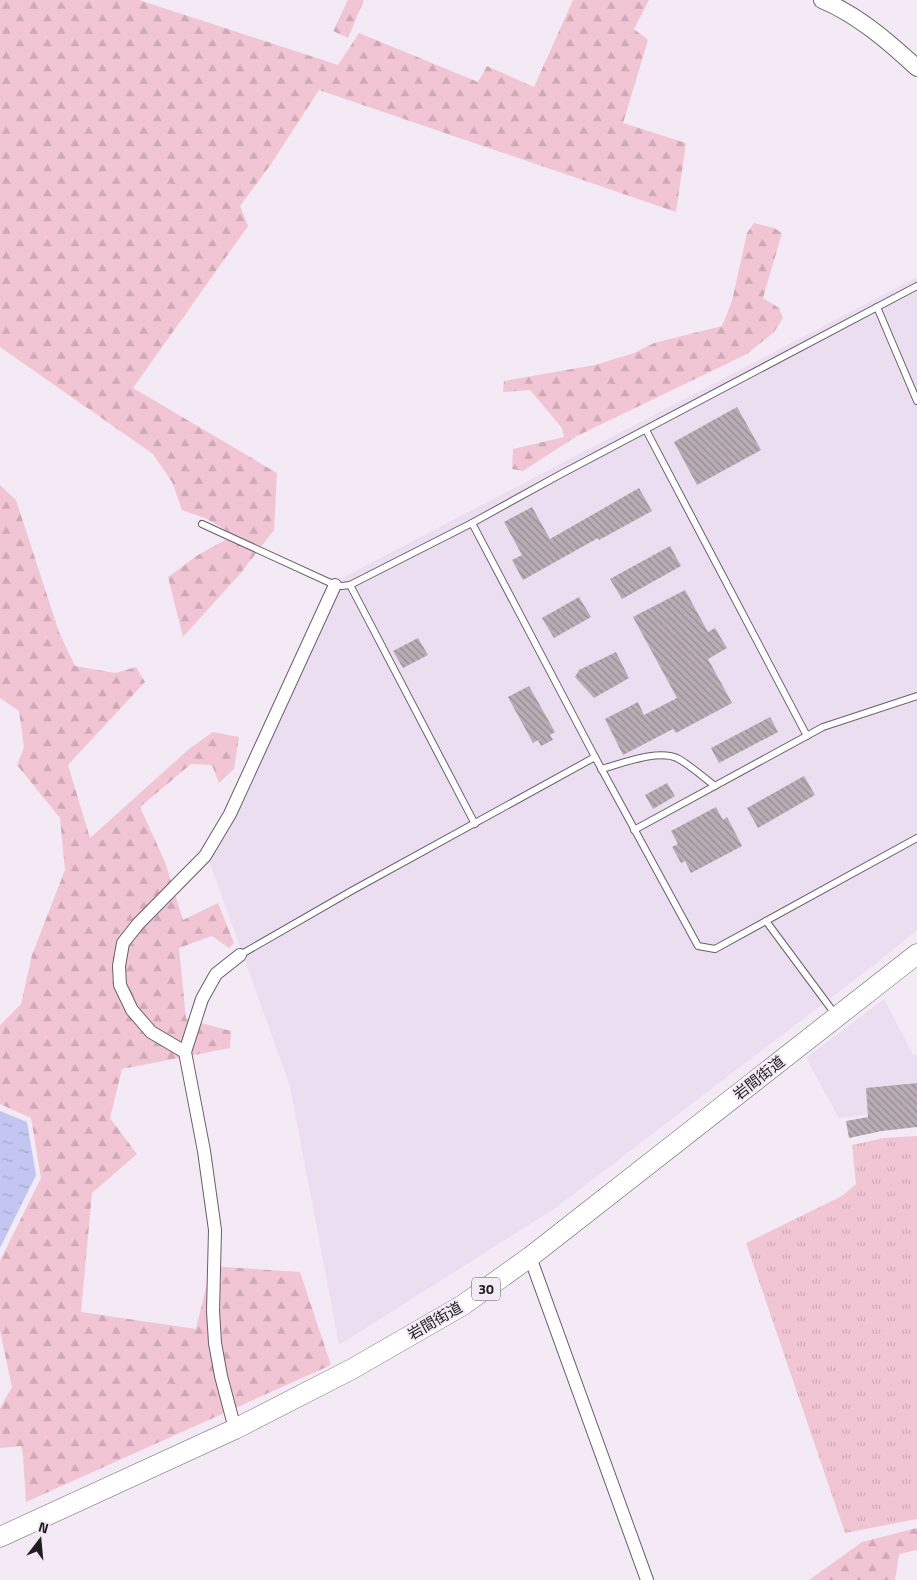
<svg xmlns="http://www.w3.org/2000/svg" width="917" height="1580" font-family="'Titillium Web','Noto Sans JP',sans-serif">
	<style>
		.built { fill: #ecdef1 }
		.grass { fill: url(#grass-tufts) }
		.forest { fill: url(#forest-firs) }
		.water { fill: url(#water-ripples) }
		.building { fill: url(#building-back-hatch) }
		.lines { fill: none; stroke-linecap: round; stroke-linejoin: round }
		.service-casing { stroke: #685f6a; stroke-width: 8 }
		.minor-casing { stroke: #685f6a; stroke-width: 14 }
		.tertiary-casing { stroke: #685f6a; stroke-width: 18 }
		.primary-casing { stroke: #685f6a; stroke-width: 21 }
		.service { stroke: #fff; stroke-width: 6 }
		.minor { stroke: #fff; stroke-width: 12 }
		.tertiary { stroke: #fff; stroke-width: 16 }
		.primary { stroke: #fff; stroke-width: 20 }
		.labels { text-anchor: middle; stroke-width: 4; stroke-linejoin: round; paint-order: stroke }
		.shield { fill: #f3eaf6; stroke: #5f5a61; stroke-width: 1 }
		.shield-label { font-size: 14px; font-weight: bold; fill: #201d21 }
		.street-label { font-size: 15px; fill: #201d21; stroke: #f3eaf6 }
	</style>
	<defs>
		<pattern id="grass-tufts" width="24" height="20" patternUnits="userSpaceOnUse" patternTransform="scale(1.25)"><rect width="24" height="20" fill="#f2c5d4"/><path d="M3 7l-1-3M5 7V3M7 7l1-3M15 17l-1-3M17 17v-4M19 17l1-3" fill="none" stroke="#cfa9b6"/></pattern>
		<pattern id="forest-firs" width="22" height="20" patternUnits="userSpaceOnUse" patternTransform="scale(1.25)"><rect width="22" height="20" fill="#f2c5d4"/><path d="M5 1l3.5 6h-7zM16 11l3.5 6h-7z" fill="#cfa9b6"/></pattern>
		<pattern id="water-ripples" width="26" height="14" patternUnits="userSpaceOnUse" patternTransform="scale(1.25)"><rect width="26" height="14" fill="#c2c6f0"/><path d="M2 4q2-2 4 0t4 0M15 11q2-2 4 0t4 0" fill="none" stroke="#a6aace"/></pattern>
		<pattern id="building-back-hatch" width="6" height="6" patternUnits="userSpaceOnUse" patternTransform="scale(1.25)"><rect width="6" height="6" fill="#b9acb5"/><path d="M-1 5l2 2M0 0l6 6M5-1l2 2" fill="none" stroke="#968b93"/></pattern>
	</defs>
	<rect width="100%" height="100%" fill="#f3eaf6"/>
	<g class="built">
		<polygon points="917,277 917,930 874,965 554,1209 339,1345 290,1086 208,858 327,586"/>
		<polygon points="884,999 913,1055 917,1054 917,1108 839,1118 806,1058"/>
	</g>
	<polygon class="grass" points="917,1136 917,1519 845,1533 746,1243 842,1196 856,1184 852,1145 884,1138"/>
	<g class="forest">
		<polygon points="0,0 139,0 338,65 359,33 478,82 487,66 534,87 573,0 649,0 634,29 648,40 623,123 686,143 676,212 319,90 271,164 240,206 248,226 133,388 277,473 274,530 240,574 183,637 168,577 198,555 234,535 207,519 182,510 172,482 153,454 0,347"/>
		<polygon points="348,0 364,0 348,38 333,31"/>
		<polygon points="754,223 774,228 782,233 763,298 779,308 783,318 774,332 747,354 577,436 523,471 512,469 513,449 564,437 562,428 530,390 503,392 504,381 595,365 634,353 654,343 722,326 732,301 747,233"/>
		<polygon points="0,485 16,500 59,632 75,666 115,673 136,667 145,682 68,765 90,838 189,749 213,732 239,737 234,769 219,783 212,765 191,764 140,807 165,862 183,920 218,903 234,943 229,948 212,936 179,948 186,1019 231,1031 230,1048 122,1069 110,1118 137,1154 92,1193 81,1312 196,1329 211,1266 300,1272 331,1365 26,1502 23,1456 21,1446 0,1448 0,1408 12,1387 0,1331 0,1261 41,1178 31,1118 0,1104 0,1025 21,1004 32,955 65,870 60,818 17,765 24,747 19,711 0,698"/>
		<polygon points="917,1528 917,1550 899,1554 895,1580 809,1580 862,1542"/>
	</g>
	<polygon class="water" points="0,1111 27,1122 36,1175 0,1248"/>
	<g class="building">
		<polygon points="737,407 761,450 697,485 674,442"/>
		<polygon points="639,488 652,511 599,540 598,538 523,580 512,560 522,555 504,522 532,507 550,539"/>
		<polygon points="670,546 681,566 622,599 610,579"/>
		<polygon points="685,590 708,632 715,628 727,648 708,659 732,703 676,733 673,729 623,755 605,719 638,702 644,715 677,698 633,617"/>
		<polygon points="579,597 591,617 554,638 542,618"/>
		<polygon points="418,638 428,655 403,668 393,651"/>
		<polygon points="616,652 629,678 594,698 575,677 579,670"/>
		<polygon points="529,686 555,732 550,735 553,740 541,746 538,740 533,743 508,697"/>
		<polygon points="770,717 778,732 719,763 711,748"/>
		<polygon points="804,776 815,795 758,828 747,808"/>
		<polygon points="667,783 675,796 653,809 645,795"/>
		<polygon points="716,807 723,820 727,817 742,846 691,873 685,861 681,863 672,847 678,844 671,831"/>
		<polygon points="917,1083 917,1127 882,1131 849,1138 846,1121 868,1117 866,1088"/>
	</g>
	<g class="lines">
		<defs>
			<g id="service">
				<polyline points="877,307 917,401"/>
				<polyline points="646,430 807,736"/>
				<polyline points="472,523 595,757 698,946 715,949 917,838"/>
				<polyline points="202,524 335,585 342,586 350,585 472,523 561,474 917,286"/>
				<polyline points="350,585 475,824"/>
				<path d="M601,769C621,764 657,749 677,758C690,765 703,777 715,786"/>
				<polyline points="634,830 823,727 917,696"/>
				<polyline points="766,921 835,1014"/>
				<polyline points="240,955 353,890 595,757"/>
			</g>
			<g id="minor">
				<polyline points="185,1052 151,1032 132,1010 120,985 119,966 123,943 138,924 205,856 230,814 335,585"/>
				<polyline points="530,1257 647,1580"/>
				<polyline points="235,1429 221,1376 215,1343 213,1311 215,1230 204,1151 185,1052 202,999 216,974 240,955"/>
			</g>
			<path id="tertiary" d="M822,0C858,15 889,42 917,68"/>
			<polyline id="primary" points="0,1537 235,1429 352,1369 463,1305 530,1257 917,954"/>
		</defs>
		<use href="#service" class="service-casing"/>
		<use href="#minor" class="minor-casing"/>
		<use href="#tertiary" class="tertiary-casing"/>
		<use href="#primary" class="primary-casing"/>
		<use href="#service" class="service"/>
		<use href="#minor" class="minor"/>
		<use href="#tertiary" class="tertiary"/>
		<use href="#primary" class="primary"/>
	</g>
	<g class="labels">
		<rect class="shield" x="472" y="1277.5" width="28" height="23" rx="4"/>
		<g class="shield-label">
			<text x="486" y="1294">30</text>
		</g>
		<g class="street-label">
			<text transform="translate(759 1078) rotate(-38)" y="5">岩間街道</text>
			<text transform="translate(435 1321) rotate(-30)" y="5">岩間街道</text>
		</g>
	</g>
	<g transform="translate(40 1540) rotate(16)" stroke="#f3eaf6" stroke-width="4" paint-order="stroke">
	<path d="M0-4L9 19L0 12L-9 19Z" fill="#201d21"/>
	<text y="-8" font-size="14" font-weight="bold" text-anchor="middle" fill="#201d21">N</text>
	</g>
</svg>
